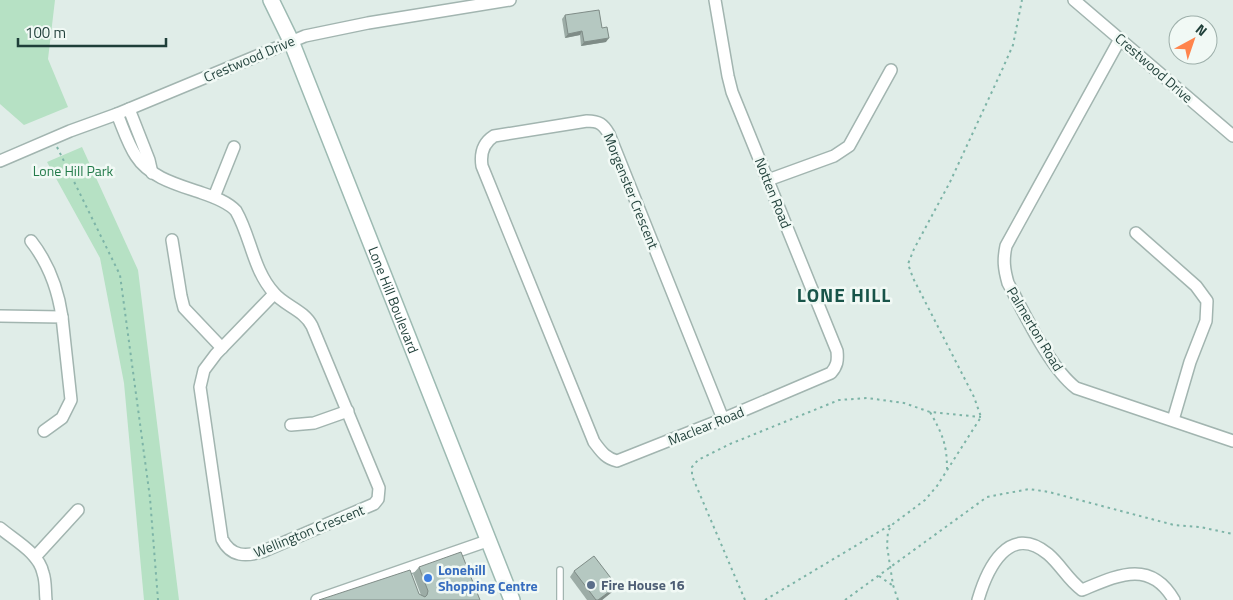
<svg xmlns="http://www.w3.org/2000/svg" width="1233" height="600" font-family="'Titillium Web',sans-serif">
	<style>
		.green { fill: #b6e1c4 }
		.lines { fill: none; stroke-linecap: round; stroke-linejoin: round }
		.lane-casing { stroke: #a2b5b0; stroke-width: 8 }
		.street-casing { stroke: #a2b5b0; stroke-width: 14 }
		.secondary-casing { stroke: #9dbab2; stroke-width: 18 }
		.path { stroke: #7db4a7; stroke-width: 2; stroke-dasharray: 2.5 4; stroke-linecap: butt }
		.lane { stroke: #fff; stroke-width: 5.5 }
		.street { stroke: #fff; stroke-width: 11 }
		.secondary { stroke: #fff; stroke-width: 15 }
		.wall { fill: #9caca6 }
		.shaded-wall { fill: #7f8c87 }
		.building { fill: #b5c8c1; stroke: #7f8c87 }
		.shop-dot { fill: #3f7fe0; stroke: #f1f9f5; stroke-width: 2 }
		.service-dot { fill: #5c6f8a; stroke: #f1f9f5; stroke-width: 2 }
		.labels { text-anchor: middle; stroke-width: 5; stroke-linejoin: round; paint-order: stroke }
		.street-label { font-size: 14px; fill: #1f3f39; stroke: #f1f9f5 }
		.park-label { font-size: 14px; fill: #247b4b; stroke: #f1f9f5 }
		.shop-label { font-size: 14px; font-weight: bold; fill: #366cbe; stroke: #f1f9f5; text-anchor: start }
		.service-label { font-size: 14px; font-weight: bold; fill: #4e5e75; stroke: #f1f9f5; text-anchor: start }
		.district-label { font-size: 19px; font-weight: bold; letter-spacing: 1px; fill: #185449; stroke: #f1f9f5 }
	</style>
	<rect width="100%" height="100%" fill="#e0ede8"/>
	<g class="green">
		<polygon points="0,0 55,0 48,59 68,107 24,125 0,104"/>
		<polygon points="82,147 138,270 179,600 144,600 124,383 100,258 47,162"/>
	</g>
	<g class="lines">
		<defs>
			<polyline id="lane" points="560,600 560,570"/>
			<g id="street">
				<path d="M715,0L728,76L732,92L837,351C838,361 837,366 831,373L723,419L617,461C605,458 601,451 594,442L482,166C480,153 483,143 494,136L587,121C599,121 603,124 609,134L723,419"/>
				<polyline points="1074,0 1233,136"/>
				<path d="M1120,39L1006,246C1003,260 1004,269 1008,283C1025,314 1049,367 1076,388L1233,441"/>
				<polyline points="129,109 149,160 152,173"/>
				<path d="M117,114C123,128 128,144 136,156C150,178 179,185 202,193C214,197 228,202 236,211C251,237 253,270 274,293C285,306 304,310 312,326L379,488L378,499L374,504L264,551C246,557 231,557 222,539L200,387L204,370L216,354L274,294"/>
				<polyline points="0,161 70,131 117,114 305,36 368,23 510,0"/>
				<polyline points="768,180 834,156 849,146 891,70"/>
				<polyline points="214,197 234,147"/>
				<polyline points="1136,233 1196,286 1207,301 1206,321 1190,362 1173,420"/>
				<polyline points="172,240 181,296 184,308 222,348"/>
				<path d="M31,241C49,264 58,289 62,317"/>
				<polyline points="0,316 62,317 71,400 62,418 44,431"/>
				<polyline points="291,425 314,423 348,411"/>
				<path d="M0,528C14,540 39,553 43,573C46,581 45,591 46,600"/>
				<polyline points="35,557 78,510"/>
				<polyline points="317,600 487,541"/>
				<path d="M978,600C987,569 1009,522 1048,554C1061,565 1068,580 1082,590C1116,576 1150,558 1174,600"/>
			</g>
			<g id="secondary">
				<path id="s1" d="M271,0L291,41L512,600"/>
			</g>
		</defs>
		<use href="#lane" class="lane-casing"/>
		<use href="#street" class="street-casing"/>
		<use href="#secondary" class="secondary-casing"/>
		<g class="path">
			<polyline points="57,147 120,275 150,498 158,600"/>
			<path d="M930,412C942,433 947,444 947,469"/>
			<polyline points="879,576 892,585"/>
			<polyline points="745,600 692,476 692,467 698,460 730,444 839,400 867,398 904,403 930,412 981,417"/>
			<polyline points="765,600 892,524"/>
			<polyline points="845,600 987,497 1029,489 1049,492 1174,525 1200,527 1233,534"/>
			<polyline points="898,600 893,585 887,546 888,531 893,524 925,500 937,486 981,417 974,397 913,278 908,264 914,249 950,182 1002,70 1013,45 1022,0"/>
		</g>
		<use href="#lane" class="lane"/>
		<use href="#street" class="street"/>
		<use href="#secondary" class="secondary"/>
	</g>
	<g class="wall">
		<polygon points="565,15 602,28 606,42 581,46 580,35 565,38 562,19"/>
		<polygon points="419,567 480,600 319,600 419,594 421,595 413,574"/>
		<polygon points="574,571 617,586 612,592 602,600 587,600 570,577"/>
	</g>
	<g class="shaded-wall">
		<polygon points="582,31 580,35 565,38 568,34"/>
		<polygon points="609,38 606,42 581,46 584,42"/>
		<polygon points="617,586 612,592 602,600 598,600"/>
	</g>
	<g class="building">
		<polygon points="599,10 602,28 607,27 609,38 584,42 582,31 568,34 565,15"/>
		<polygon points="461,552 480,600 319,600 410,570 419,594 425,597 427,595 428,591 419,567"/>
		<polygon points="594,556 617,586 598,600 596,600 574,571"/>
	</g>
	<circle class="shop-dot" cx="428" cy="578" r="5"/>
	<circle class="service-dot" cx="591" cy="585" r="5"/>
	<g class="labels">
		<g class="street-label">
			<text transform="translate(249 59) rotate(-23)" y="5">Crestwood Drive</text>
			<text transform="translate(1154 68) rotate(41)" y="5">Crestwood Drive</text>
			<text transform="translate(631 191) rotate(68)" y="5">Morgenster Crescent</text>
			<text transform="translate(773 193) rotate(68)" y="5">Notten Road</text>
			<text dy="5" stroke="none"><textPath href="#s1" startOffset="324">Lone Hill Boulevard</textPath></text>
			<text transform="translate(1035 329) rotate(59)" y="5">Palmerton Road</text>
			<text transform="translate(706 426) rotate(-22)" y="5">Maclear Road</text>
			<text transform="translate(309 531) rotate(-22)" y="5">Wellington Crescent</text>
		</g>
		<g class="park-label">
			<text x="73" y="176">Lone Hill Park</text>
		</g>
		<g class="shop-label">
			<text x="438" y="575">Lonehill<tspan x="438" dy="16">Shopping Centre</tspan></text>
		</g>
		<g class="service-label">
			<text x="601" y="590">Fire House 16</text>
		</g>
		<g class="district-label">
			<text x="844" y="302">LONE HILL</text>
		</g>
	</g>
	<g transform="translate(1193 40) rotate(40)"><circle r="24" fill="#f1f9f5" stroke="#9dafaa"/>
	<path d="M0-4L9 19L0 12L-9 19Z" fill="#ff844c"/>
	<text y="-8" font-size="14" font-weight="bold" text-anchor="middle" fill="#1f3f39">N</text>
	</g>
	<path d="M18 38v8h148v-8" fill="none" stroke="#1f3f39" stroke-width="2.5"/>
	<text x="25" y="38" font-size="15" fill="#1f3f39" stroke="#f1f9f5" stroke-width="4" paint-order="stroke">100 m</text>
</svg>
